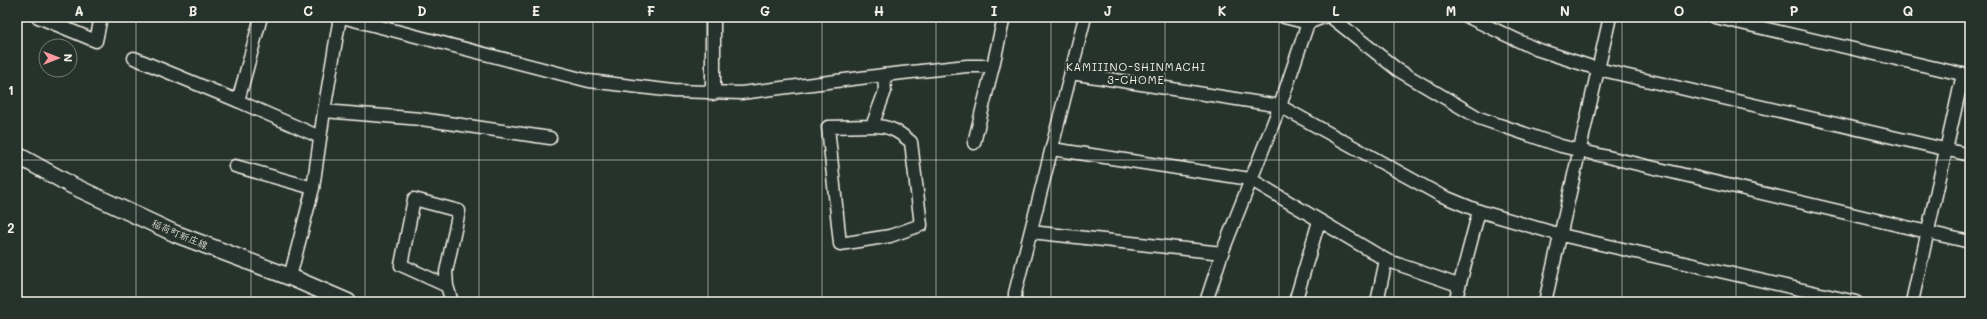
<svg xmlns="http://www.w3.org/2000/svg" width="1987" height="319" font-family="Mali,'Klee One',sans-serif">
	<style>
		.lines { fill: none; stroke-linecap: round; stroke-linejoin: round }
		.minor-casing { stroke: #f4f1e8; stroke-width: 15 }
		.tertiary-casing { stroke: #f4f1e8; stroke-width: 17 }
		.secondary-casing { stroke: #f4f1e8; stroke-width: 19 }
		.minor { stroke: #26332d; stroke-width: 12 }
		.tertiary { stroke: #26332d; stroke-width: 14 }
		.secondary { stroke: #26332d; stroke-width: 16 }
		.grid { fill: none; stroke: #f4f1e8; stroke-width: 1; stroke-opacity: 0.55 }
		.labels { text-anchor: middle; stroke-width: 3.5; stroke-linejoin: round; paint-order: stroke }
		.street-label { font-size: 10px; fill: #f4f1e8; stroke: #26332d }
		.neighbourhood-label { font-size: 11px; letter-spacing: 1px; fill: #f4f1e8; stroke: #26332d }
		.neatline { fill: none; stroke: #f4f1e8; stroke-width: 1.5 }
		.grid-label { font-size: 13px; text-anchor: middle; font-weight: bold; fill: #f4f1e8 }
	</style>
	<rect width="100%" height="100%" fill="#26332d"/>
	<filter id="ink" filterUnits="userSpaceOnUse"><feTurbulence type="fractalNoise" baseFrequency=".025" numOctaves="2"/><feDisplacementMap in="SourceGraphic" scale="8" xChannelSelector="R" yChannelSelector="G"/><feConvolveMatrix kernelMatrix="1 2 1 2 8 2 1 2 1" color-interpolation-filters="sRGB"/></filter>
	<g filter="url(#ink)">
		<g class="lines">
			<defs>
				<g id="minor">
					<polyline points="38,17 96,41 101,17"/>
					<polyline points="261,17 238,101 320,137"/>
					<polyline points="342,17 589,81 674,91 741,93 884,75 967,66 993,66 1004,17"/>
					<polyline points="1284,17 1308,23 1324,17"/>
					<polyline points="1331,17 1398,70 1479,118 1561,146 1970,242"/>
					<polyline points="1468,17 1536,49 1598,69 1970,155"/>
					<polyline points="1715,17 1970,76"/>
					<polyline points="134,58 238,101"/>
					<polyline points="1071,73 1280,106 1440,195 1479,211 1561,235 1856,302"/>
					<polyline points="324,111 421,119 550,138"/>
					<path d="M872,126C889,125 899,132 911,142L921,225L890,236L840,244L828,127L872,126L885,91L884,75"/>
					<polyline points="974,143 993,66"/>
					<polyline points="1052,149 1250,179 1386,260 1458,285"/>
					<polyline points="235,166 313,188"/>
					<polyline points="1031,232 1222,253"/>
					<polyline points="290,277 313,188 324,111 340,17"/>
					<polyline points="447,286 401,265 414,199 459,211 446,272 447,286 452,302"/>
					<polyline points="1015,302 1015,293 1085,17"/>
					<polyline points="1206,302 1222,253 1280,106 1308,23"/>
					<polyline points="1295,302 1319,221"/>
					<polyline points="1377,302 1386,260"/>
					<polyline points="1455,302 1479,211"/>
					<polyline points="1545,302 1610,17"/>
					<polyline points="1912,302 1963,74"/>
				</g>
				<polyline id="tertiary" points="713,17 713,93"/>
				<polyline id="secondary" points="17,155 71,185 176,234 290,277 348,302"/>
			</defs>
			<use href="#minor" class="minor-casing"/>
			<use href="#tertiary" class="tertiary-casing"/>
			<use href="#secondary" class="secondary-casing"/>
			<use href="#minor" class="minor"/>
			<use href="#tertiary" class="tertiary"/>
			<use href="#secondary" class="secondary"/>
		</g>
	</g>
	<path class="grid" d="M136,17V302M251,17V302M365,17V302M479,17V302M593,17V302M708,17V302M822,17V302M936,17V302M1051,17V302M1165,17V302M1279,17V302M1394,17V302M1508,17V302M1622,17V302M1736,17V302M1851,17V302M17,160H1970"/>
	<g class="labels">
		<g class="street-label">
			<text transform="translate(180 234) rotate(23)" y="4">稲荷町新庄線</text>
		</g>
		<g class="neighbourhood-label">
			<text x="1136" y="71">KAMIIINO-SHINMACHI<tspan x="1136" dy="13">3-CHOME</tspan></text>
		</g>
	</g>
	<rect width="1987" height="319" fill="none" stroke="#26332d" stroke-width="44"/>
	<g transform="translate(58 58) rotate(90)"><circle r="19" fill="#26332d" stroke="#787f78"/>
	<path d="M0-3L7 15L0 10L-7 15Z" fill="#ff9aa2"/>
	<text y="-6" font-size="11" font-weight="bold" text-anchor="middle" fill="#f4f1e8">N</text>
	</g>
	<rect x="22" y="22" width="1943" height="275" class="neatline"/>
	<g class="grid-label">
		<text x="79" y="16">A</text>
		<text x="193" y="16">B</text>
		<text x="308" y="16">C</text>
		<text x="422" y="16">D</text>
		<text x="536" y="16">E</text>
		<text x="651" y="16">F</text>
		<text x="765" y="16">G</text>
		<text x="879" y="16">H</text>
		<text x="994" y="16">I</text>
		<text x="1108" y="16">J</text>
		<text x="1222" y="16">K</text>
		<text x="1336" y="16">L</text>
		<text x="1451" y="16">M</text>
		<text x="1565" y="16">N</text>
		<text x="1679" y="16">O</text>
		<text x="1794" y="16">P</text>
		<text x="1908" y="16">Q</text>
		<text x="11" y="95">1</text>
		<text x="11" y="233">2</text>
	</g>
</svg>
